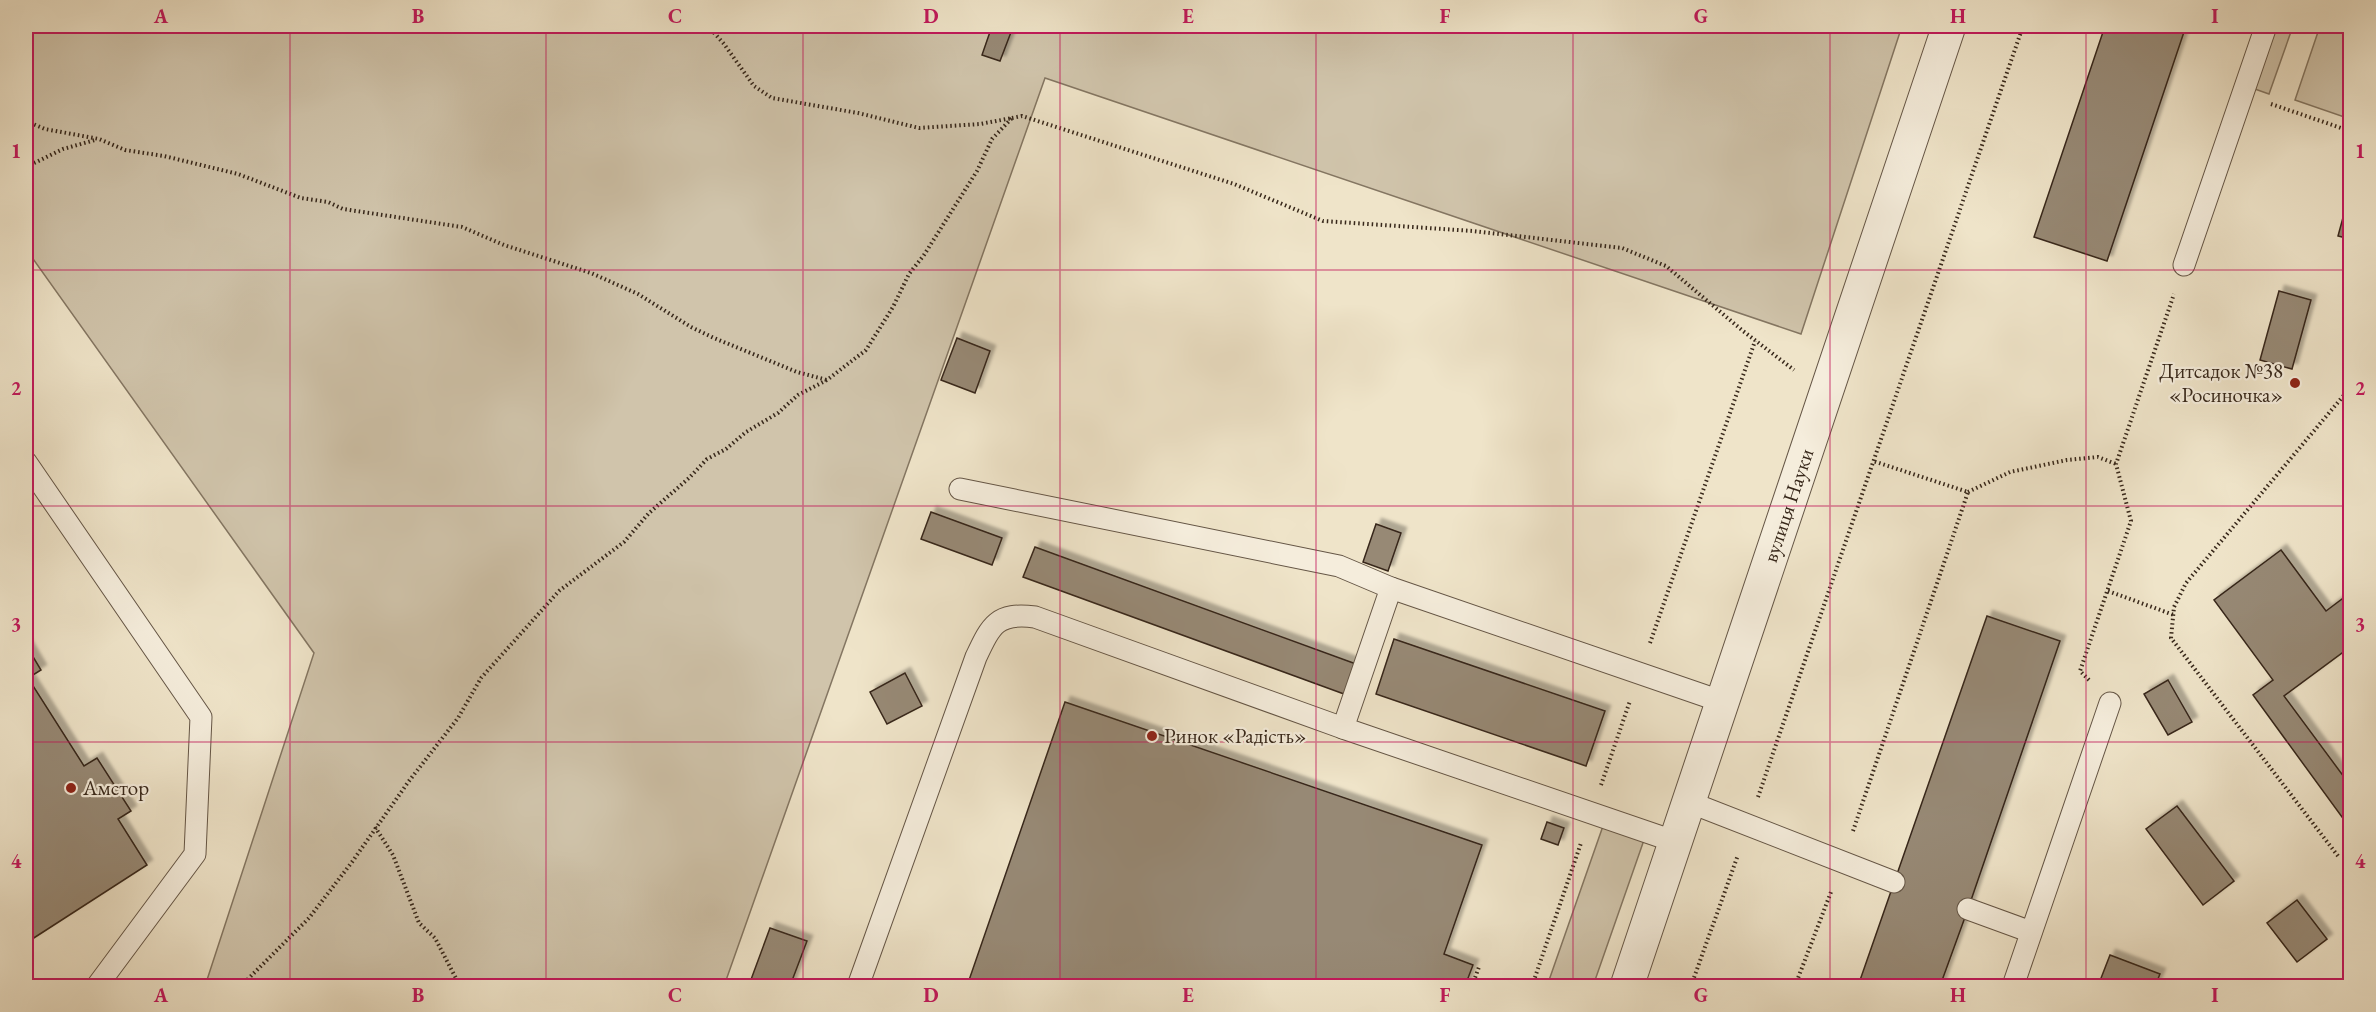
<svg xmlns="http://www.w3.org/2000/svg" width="2376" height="1012" font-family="'EB Garamond',serif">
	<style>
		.green { fill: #d0c4ab; stroke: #847662; stroke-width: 1.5 }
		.building { fill: #978975; stroke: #37271a; stroke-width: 1.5; filter: url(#shadow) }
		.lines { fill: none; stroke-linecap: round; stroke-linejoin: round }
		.service-casing { stroke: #655646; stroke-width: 23 }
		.tertiary-casing { stroke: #655646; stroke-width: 35 }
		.path { stroke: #37271a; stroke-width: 4; stroke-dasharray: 1.5 3; stroke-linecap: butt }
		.service { stroke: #f5eddc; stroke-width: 21 }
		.tertiary { stroke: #f5eddc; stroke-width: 33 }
		.grid { fill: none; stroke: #c2185b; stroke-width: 1.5; stroke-opacity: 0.55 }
		.poi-dot { fill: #8f2418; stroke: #f5eddc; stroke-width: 2 }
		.labels { text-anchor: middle; stroke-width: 4.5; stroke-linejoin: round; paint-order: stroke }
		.poi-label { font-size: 21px; fill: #37271a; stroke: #f5eddc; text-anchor: start }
		.street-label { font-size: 21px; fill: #37271a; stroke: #f5eddc }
		.neatline { fill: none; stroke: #c2185b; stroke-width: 2 }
		.grid-label { font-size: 20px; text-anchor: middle; font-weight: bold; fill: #c2185b }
	</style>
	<defs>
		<filter id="shadow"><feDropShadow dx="5.5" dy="-5.5" stdDeviation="1.5" flood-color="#0004"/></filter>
	</defs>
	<rect width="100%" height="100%" fill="#efe4c9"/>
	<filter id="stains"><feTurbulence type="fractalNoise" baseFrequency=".00333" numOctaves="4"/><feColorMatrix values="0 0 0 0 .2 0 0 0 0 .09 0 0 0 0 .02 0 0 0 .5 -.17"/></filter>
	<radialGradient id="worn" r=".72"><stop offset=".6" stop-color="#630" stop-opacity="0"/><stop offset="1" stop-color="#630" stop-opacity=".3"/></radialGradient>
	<g class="green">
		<polygon points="26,26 1902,26 1801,334 1045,78 724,986 205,986 314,653 26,249"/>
		<polygon points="2274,26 2293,26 2269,94 2252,88"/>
		<polygon points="2320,26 2350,26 2350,119 2295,100"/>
		<polygon points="1603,826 1644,840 1593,986 1547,986"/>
	</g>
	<g class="building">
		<polygon points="992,26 1013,27 1000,61 982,55"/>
		<polygon points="2105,26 2186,26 2107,261 2034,237"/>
		<polygon points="2348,199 2350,200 2350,239 2338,236"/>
		<polygon points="2279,291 2311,300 2292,369 2260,360"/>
		<polygon points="957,338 990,351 975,393 941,380"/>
		<polygon points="931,512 1002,538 992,565 921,539"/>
		<polygon points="1376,524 1401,533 1388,571 1363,562"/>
		<polygon points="1035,547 1356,664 1344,694 1023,577"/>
		<polygon points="2281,550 2326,611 2350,593 2350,647 2284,696 2350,785 2350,828 2253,695 2273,680 2214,600"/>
		<polygon points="1987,616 2060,641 1968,909 1940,986 1858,986"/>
		<polygon points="1394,639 1605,711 1586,766 1376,694"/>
		<polygon points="26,645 41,670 28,678 84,766 97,758 131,811 118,819 147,865 26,943"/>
		<polygon points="905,673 922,706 887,724 870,692"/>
		<polygon points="2168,680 2192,722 2168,735 2144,694"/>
		<polygon points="1065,702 1482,845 1444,954 1473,965 1465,986 967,986"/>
		<polygon points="2177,806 2234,881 2203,905 2146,829"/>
		<polygon points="1547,822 1564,828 1558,845 1541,839"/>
		<polygon points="2297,900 2327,939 2297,962 2267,923"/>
		<polygon points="770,928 807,941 790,986 749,985"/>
		<polygon points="2110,955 2160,974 2155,986 2098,986"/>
	</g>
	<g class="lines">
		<defs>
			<g id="service">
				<polyline points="2184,265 2266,26"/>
				<polyline points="26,462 201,717 195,854 97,986"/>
				<polyline points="960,489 1339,566 1391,588"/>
				<polyline points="1689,802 1894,882"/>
				<polyline points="1676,842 1343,728 1391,588 1723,702"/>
				<polyline points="1968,909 2031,932"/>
				<path d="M858,986L976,657C991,625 997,612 1035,617L1343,728"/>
				<polyline points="2013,986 2110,703"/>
			</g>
			<g id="tertiary">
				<path id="s1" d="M1627,986L1949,26"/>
			</g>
		</defs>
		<use href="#service" class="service-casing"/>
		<use href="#tertiary" class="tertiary-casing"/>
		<g class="path">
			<polyline points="2271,104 2350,131"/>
			<polyline points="1012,118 1022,116 1234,184 1323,221 1473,231 1622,248 1666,266 1743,331 1794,370"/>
			<polyline points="26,121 45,129 99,139 125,150 164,156 238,174 301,198 328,202 343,209 462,227 504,245 591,273 638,294 691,327 714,338 797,372 827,380"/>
			<polyline points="26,167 63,149 95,140"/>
			<polyline points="1968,492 2010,472 2067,460 2098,457 2116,464"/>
			<polyline points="2108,591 2174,615"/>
			<polyline points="1650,643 1755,341"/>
			<polyline points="2089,680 2080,671 2131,521 2116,464 2174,294"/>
			<polyline points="1601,785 1630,701"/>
			<polyline points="1758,797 2023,26"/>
			<polyline points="375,827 393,855 419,923 435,938 460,986"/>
			<polyline points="1853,831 1968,492 1873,461"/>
			<polyline points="2338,856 2171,638 2174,607 2186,583 2350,388"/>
			<polyline points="241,986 309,918 352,862 409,781 458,718 481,678 559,591 624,542 649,513 689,478 707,459 726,449 746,432 778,413 798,395 827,380 866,350 893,307 909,274 924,255 977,171 992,139 1012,118 980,124 919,128 858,113 772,98 754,86 724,44 708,26"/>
			<polyline points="1472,986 1479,967"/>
			<polyline points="1532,986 1581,843"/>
			<polyline points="1691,986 1738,855"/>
			<polyline points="1795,986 1831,892"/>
		</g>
		<use href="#service" class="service"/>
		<use href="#tertiary" class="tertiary"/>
	</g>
	<path class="grid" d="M290,26V986M546,26V986M803,26V986M1060,26V986M1316,26V986M1573,26V986M1830,26V986M2086,26V986M26,270H2350M26,506H2350M26,742H2350"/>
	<g class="poi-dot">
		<circle cx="2295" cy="383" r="6"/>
		<circle cx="1152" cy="736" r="6"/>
		<circle cx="71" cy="788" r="6"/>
	</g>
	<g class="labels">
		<g class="poi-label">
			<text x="2283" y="378" text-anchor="end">Дитсадок №38<tspan x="2283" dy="24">«Росиночка»</tspan></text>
			<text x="1164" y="743">Ринок «Радість»</text>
			<text x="83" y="795">Амстор</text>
		</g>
		<g class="street-label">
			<text dy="7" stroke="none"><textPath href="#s1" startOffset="507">вулиця Науки</textPath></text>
		</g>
	</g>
	<rect width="2376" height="1012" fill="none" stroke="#efe4c9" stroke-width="66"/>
	<rect x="33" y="33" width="2310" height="946" class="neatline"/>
	<g class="grid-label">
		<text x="161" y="23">A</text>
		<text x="418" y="23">B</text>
		<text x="675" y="23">C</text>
		<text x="931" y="23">D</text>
		<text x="1188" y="23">E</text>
		<text x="1445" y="23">F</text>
		<text x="1701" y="23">G</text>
		<text x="1958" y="23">H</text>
		<text x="2215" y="23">I</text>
		<text x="16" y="158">1</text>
		<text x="2360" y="158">1</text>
		<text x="16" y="395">2</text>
		<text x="2360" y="395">2</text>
		<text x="16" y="631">3</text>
		<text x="2360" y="631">3</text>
		<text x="16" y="868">4</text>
		<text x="2360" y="868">4</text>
		<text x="161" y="1002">A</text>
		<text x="418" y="1002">B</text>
		<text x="675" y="1002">C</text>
		<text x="931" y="1002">D</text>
		<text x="1188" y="1002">E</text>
		<text x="1445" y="1002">F</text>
		<text x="1701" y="1002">G</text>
		<text x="1958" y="1002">H</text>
		<text x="2215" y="1002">I</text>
	</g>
	<rect width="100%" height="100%" filter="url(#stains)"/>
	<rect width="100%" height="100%" fill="url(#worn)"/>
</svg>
